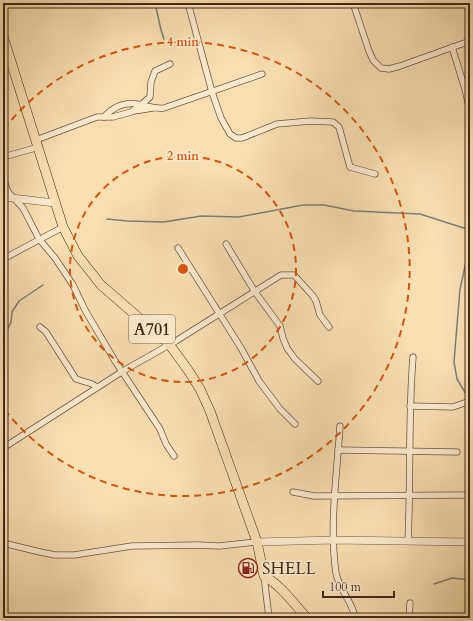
<svg xmlns="http://www.w3.org/2000/svg" width="473" height="621" font-family="Cardo,serif">
	<style>
		.lines { fill: none; stroke-linecap: round; stroke-linejoin: round }
		.stream { stroke: #7b8078; stroke-width: 1.5 }
		.minor-casing { stroke: #6e563e; stroke-width: 7 }
		.tertiary-casing { stroke: #6e563e; stroke-width: 8 }
		.primary-casing { stroke: #402818; stroke-width: 10 }
		.minor { stroke: #faeacd; stroke-width: 5.5 }
		.tertiary { stroke: #faeacd; stroke-width: 7 }
		.primary { stroke: #f8dfb2; stroke-width: 9 }
		.ring { fill: none; stroke: #d7540d; stroke-width: 2; stroke-dasharray: 7 5 }
		.labels { text-anchor: middle; stroke-width: 3.5; stroke-linejoin: round; paint-order: stroke }
		.shield { fill: #faeacd; stroke: #78624e; stroke-width: 1 }
		.shield-label { font-size: 16px; font-weight: bold; fill: #402818 }
		.poi-label { font-size: 17px; fill: #402818; stroke: #faeacd; text-anchor: start }
		.centre { fill: #d7540d; stroke: #faeacd; stroke-width: 2 }
		.ring-label { font-size: 12px; text-anchor: middle; font-weight: bold; fill: #d7540d; stroke: #faeacd; stroke-width: 3.5; stroke-linejoin: round; paint-order: stroke }
	</style>
	<rect width="100%" height="100%" fill="#f8dfb2"/>
	<filter id="stains"><feTurbulence type="fractalNoise" baseFrequency=".005" numOctaves="4"/><feColorMatrix values="0 0 0 0 .2 0 0 0 0 .09 0 0 0 0 .02 0 0 0 .5 -.17"/></filter>
	<radialGradient id="worn" r=".72"><stop offset=".6" stop-color="#630" stop-opacity="0"/><stop offset="1" stop-color="#630" stop-opacity=".3"/></radialGradient>
	<g class="lines">
		<g class="stream">
			<polyline points="155,3 161,30 164,39"/>
			<polyline points="107,219 127,221 164,222 201,216 239,217 303,205 324,205 354,211 420,214 470,230"/>
			<polyline points="3,339 11,322 12,312 19,301 43,285"/>
			<polyline points="469,399 457,379 454,362 460,289 466,262 467,253 470,242"/>
			<polyline points="434,584 452,578 470,580"/>
		</g>
		<defs>
			<g id="minor">
				<polyline points="188,3 212,92 221,118 230,134 236,138 242,138 277,124 311,121 333,122 339,127 350,167 375,174"/>
				<polyline points="353,3 369,51 373,60 381,68 389,69 400,66 470,41"/>
				<polyline points="452,47 465,89 470,111"/>
				<polyline points="3,64 11,62"/>
				<polyline points="134,111 153,108"/>
				<path d="M104,117C114,106 127,101 142,105C150,107 155,109 164,108L262,74"/>
				<polyline points="36,140 97,117 113,117 131,112 142,104 150,97 151,82 155,71 170,64"/>
				<polyline points="3,157 39,147"/>
				<polyline points="3,177 8,192 23,208 39,239 55,258 73,285 85,310 115,361 160,429 166,444 174,456"/>
				<polyline points="226,244 255,292 280,326 283,338 287,348 295,359 318,381"/>
				<polyline points="178,248 241,348 259,381 280,409 295,424"/>
				<polyline points="3,259 63,227"/>
				<polyline points="40,327 46,332 76,379 92,384 97,387"/>
				<polyline points="410,406 453,407 470,401"/>
				<path d="M340,426C337,475 329,524 336,573C339,590 353,602 355,618"/>
				<polyline points="3,448 123,371 176,341 281,275 294,275 313,296 316,301 320,315 329,327"/>
				<polyline points="338,450 457,452"/>
				<polyline points="293,492 314,496 470,495"/>
				<path d="M408,541C411,480 408,418 413,357"/>
				<polyline points="3,543 40,552 55,555 74,555 132,546 198,545 219,546 257,542"/>
				<polyline points="264,576 269,618"/>
				<polyline points="409,618 410,603"/>
			</g>
			<g id="tertiary">
				<polyline points="3,197 55,203"/>
				<polyline points="257,542 334,540 470,542"/>
			</g>
			<path id="primary" d="M3,36L63,227L78,256L101,285L169,344L188,370L200,389L210,411L257,542L264,576C281,585 294,604 307,618"/>
		</defs>
		<use href="#minor" class="minor-casing"/>
		<use href="#tertiary" class="tertiary-casing"/>
		<use href="#primary" class="primary-casing"/>
		<use href="#minor" class="minor"/>
		<use href="#tertiary" class="tertiary"/>
		<use href="#primary" class="primary"/>
	</g>
	<g class="ring">
		<circle cx="183" cy="269" r="113"/>
		<path d="M4 129A227 227 0 1 1 4 409"/>
	</g>
	<defs>
		<symbol id="fuel-ring" viewBox="-11 -11 22 22"><circle r="9.5" fill="#faeacd" stroke="#8f2418" stroke-width="1.5"/><path d="M-5.5-6h7V0h2V4h1.3V-2.5L3-4.5l.8-.8L6-3V5H2.5V1h-1V6h-7ZM-4.2-4.7v3.2H.2V-4.7Z" fill="#8f2418"/></symbol>
	</defs>
	<g fill-rule="evenodd">
		<use href="#fuel-ring" x="237" y="557" width="22" height="22"/>
	</g>
	<g class="labels">
		<rect class="shield" x="129" y="315" width="46" height="28" rx="3"/>
		<g class="shield-label">
			<text x="152" y="335">A701</text>
		</g>
		<g class="poi-label">
			<text x="262" y="574">SHELL</text>
		</g>
	</g>
	<circle cx="183" cy="269" r="6" class="centre"/>
	<g class="ring-label">
		<text x="183" y="46">4 min</text>
		<text x="183" y="160">2 min</text>
	</g>
	<rect width="473" height="621" fill="none" stroke="#f8dfb2" stroke-width="16"/>
	<rect x="4" y="4" width="465" height="613" fill="none" stroke="#402818" stroke-width="2"/>
	<rect x="8" y="8" width="457" height="605" fill="none" stroke="#402818"/>
	<path d="M323 591v6h71v-6" fill="none" stroke="#402818" stroke-width="2"/>
	<text x="329" y="591" font-size="12" fill="#402818" stroke="#faeacd" stroke-width="3" paint-order="stroke">100 m</text>
	<rect width="100%" height="100%" filter="url(#stains)"/>
	<rect width="100%" height="100%" fill="url(#worn)"/>
</svg>
